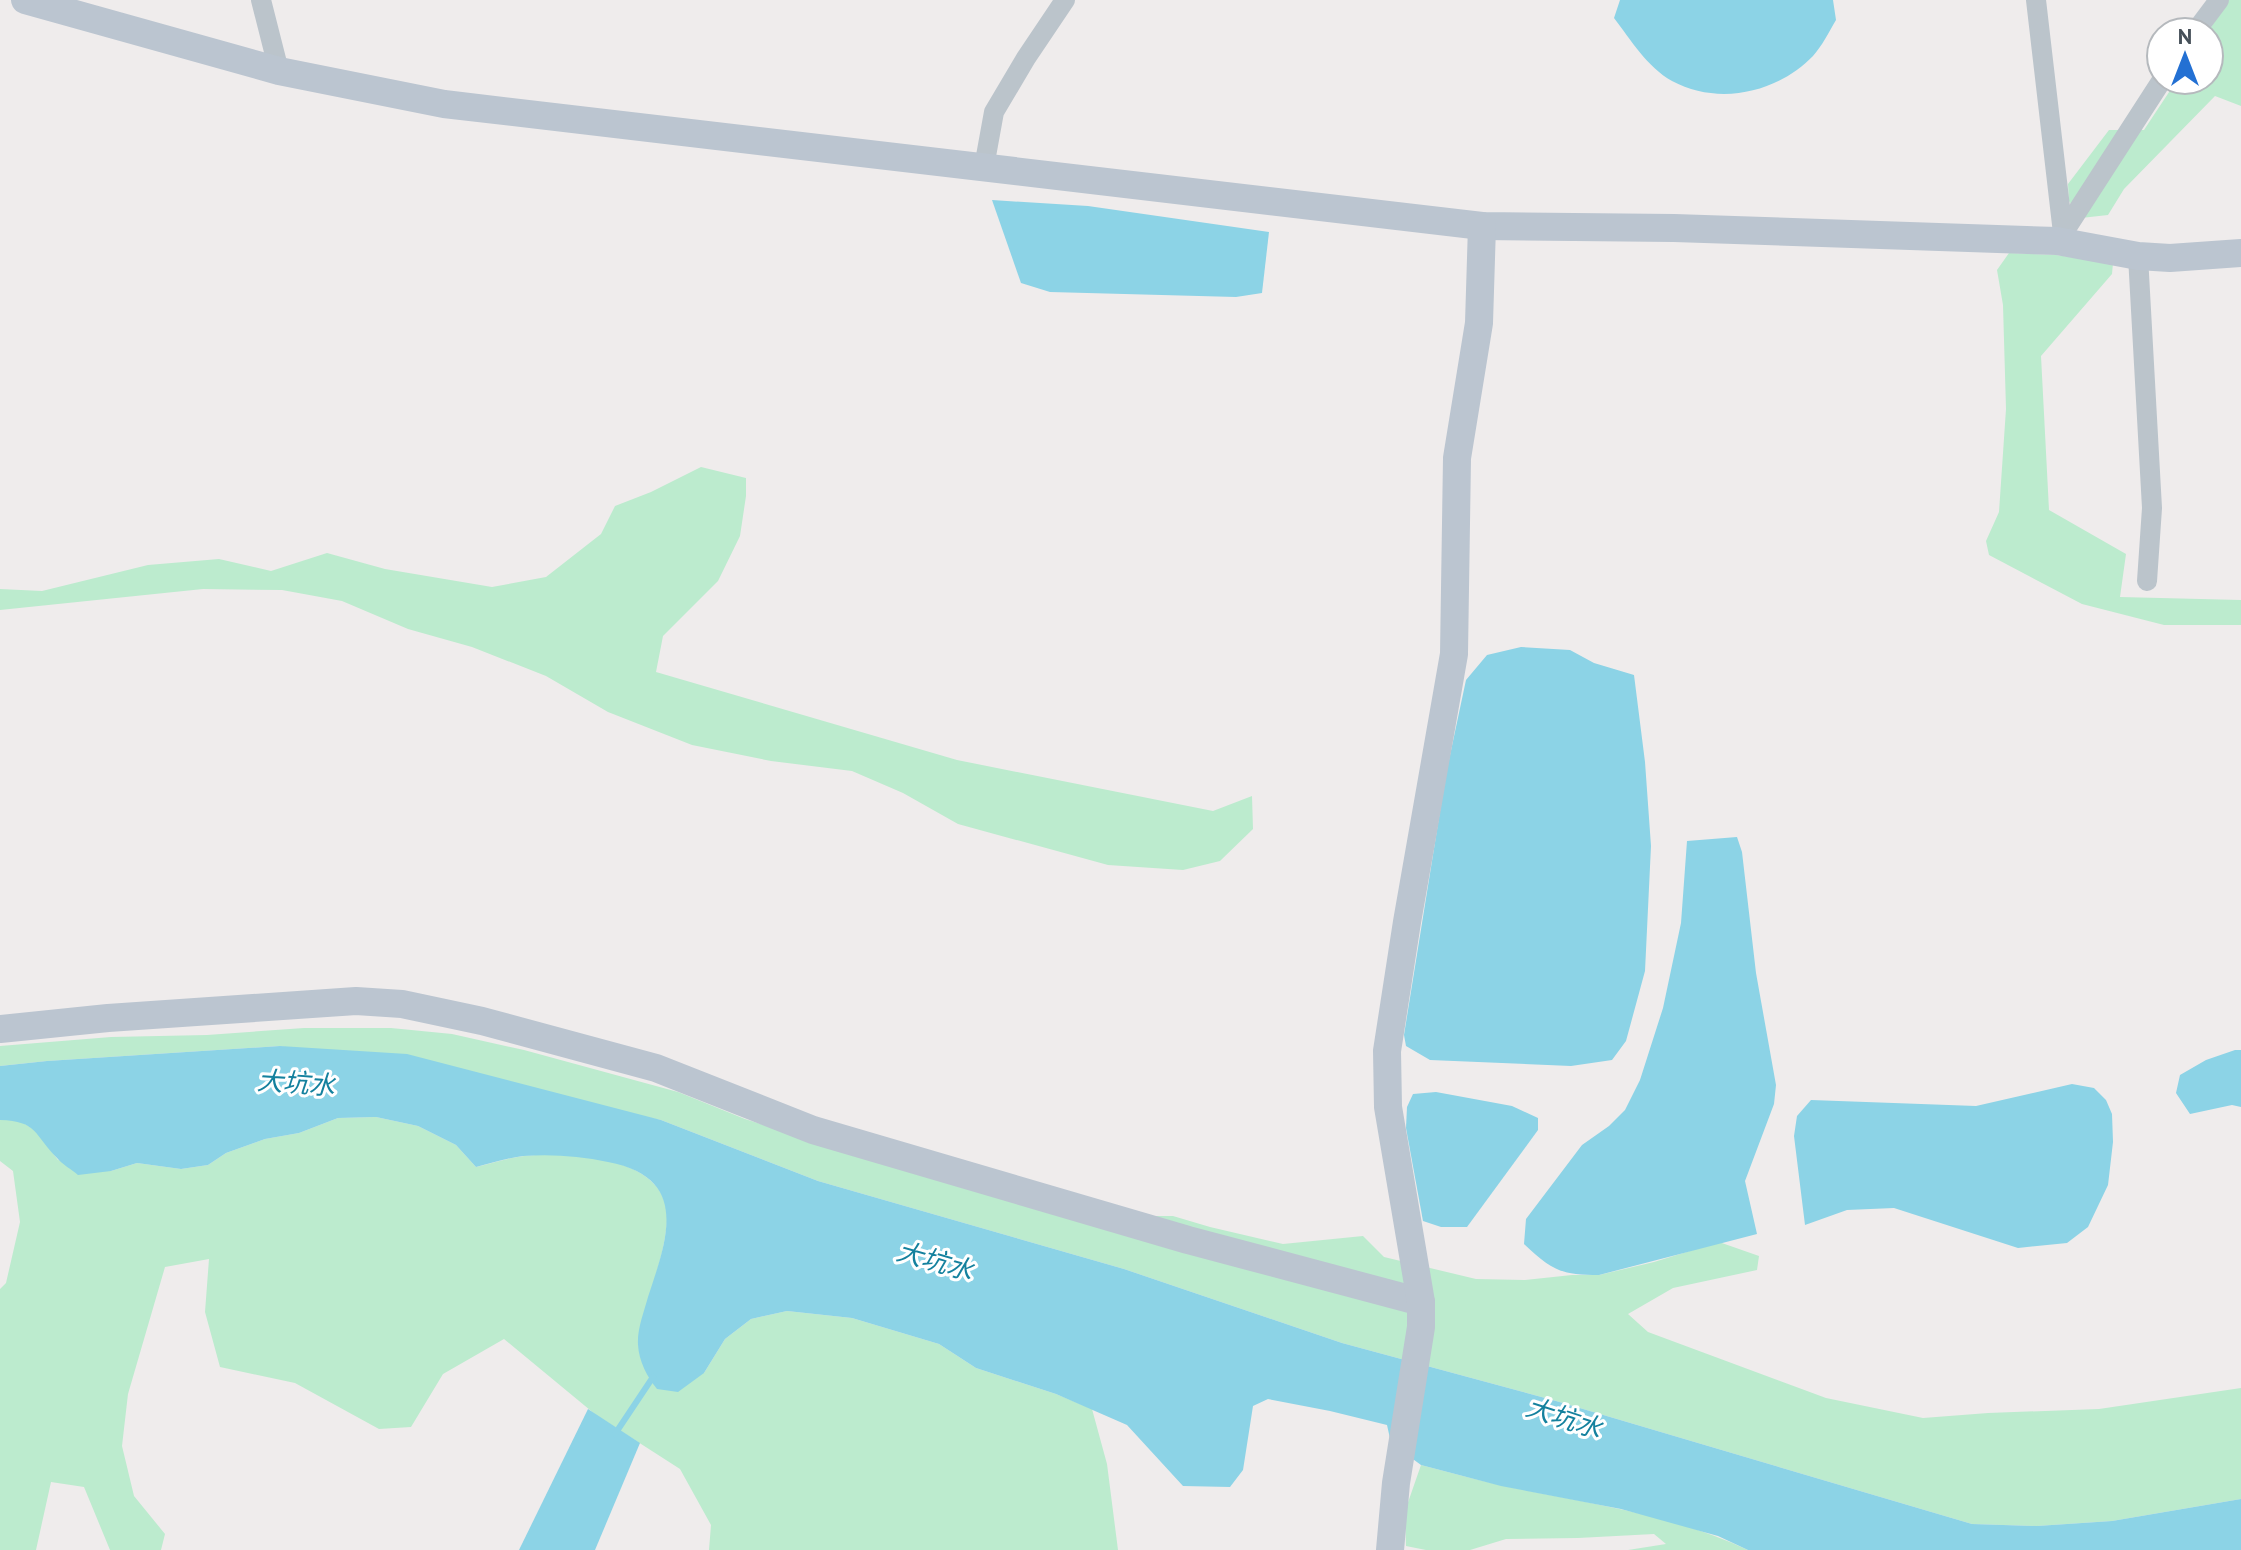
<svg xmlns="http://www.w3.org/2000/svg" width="2241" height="1550" font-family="'PT Sans','Noto Sans SC',sans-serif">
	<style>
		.green { fill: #bcebce }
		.water { fill: #8cd3e6 }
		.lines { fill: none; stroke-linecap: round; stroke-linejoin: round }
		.stream { stroke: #8cd3e6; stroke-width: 6 }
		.street { stroke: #bbc4cb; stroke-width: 20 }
		.secondary { stroke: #bbc5d0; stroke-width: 28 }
		.labels { text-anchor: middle; stroke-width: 6; stroke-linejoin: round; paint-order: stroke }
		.water-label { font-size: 26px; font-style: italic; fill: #14819e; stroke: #fff }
	</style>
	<rect width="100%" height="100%" fill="#efecec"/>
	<g class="green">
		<polygon points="2228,0 2241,0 2241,106 2215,96 2124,189 2108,215 2081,218 2069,201 2068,184 2109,130 2144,130 2177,80 2209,80 2208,32"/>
		<polygon points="2009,253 2056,255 2113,263 2112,274 2041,356 2049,510 2126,554 2120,597 2241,600 2241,625 2164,625 2082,604 1989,555 1986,541 1999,512 2006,409 2003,305 1997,270"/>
		<polygon points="701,467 746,478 746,496 740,536 718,581 663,636 656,672 957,760 1213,811 1252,796 1253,829 1220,861 1183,870 1108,865 958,824 903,793 852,771 771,761 692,745 608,712 546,676 472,647 408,629 342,601 282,590 203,589 0,610 0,589 42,591 148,565 219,559 271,571 327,553 385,569 492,587 546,577 601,534 615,506 651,492"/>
		<polygon points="304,1028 391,1028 452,1034 524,1050 678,1092 745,1119 851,1153 1150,1216 1173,1216 1210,1227 1283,1244 1363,1236 1384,1257 1476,1279 1525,1280 1572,1275 1599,1275 1654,1262 1719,1242 1759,1256 1757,1270 1673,1288 1628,1314 1648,1332 1826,1398 1923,1418 1988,1413 2099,1409 2241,1388 2241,1499 2112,1521 2037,1526 1972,1524 1556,1401 1342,1343 1124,1269 818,1181 661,1120 280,1046 47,1061 0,1066 0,1046 111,1037 207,1035"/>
		<path d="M376,1117L418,1126L456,1145L476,1167C491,1163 508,1158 524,1156C569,1152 671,1155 667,1221C664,1264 643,1303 638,1346L704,1373L725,1339L751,1319L787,1311L852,1318L939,1344L976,1368L1056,1394L1092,1409L1107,1464L1118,1550H709L711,1525L680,1469L596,1415L504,1339L443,1374L411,1427L379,1429L295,1383L220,1367L205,1312L209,1259L165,1267L128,1394L122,1446L134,1496L165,1534L161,1550H110L84,1487L51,1482L36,1550H0V1289L6,1283L20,1222L13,1171L0,1161V1120H19L36,1131L58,1160L111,1171L137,1163L181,1169L208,1165L226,1153L265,1139L299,1133L338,1118Z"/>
		<path d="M1421,1465C1449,1472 1477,1480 1505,1486C1586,1503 1672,1514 1748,1550H1628L1666,1544L1654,1534L1578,1538L1506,1539L1470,1550H1426L1406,1546L1405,1511Z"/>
	</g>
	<g class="water">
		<path d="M1620,0H1833L1836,20C1829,32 1822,46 1813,56C1777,93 1719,106 1672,81C1647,67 1631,40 1614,18Z"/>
		<polygon points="992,200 1088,206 1269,232 1262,293 1236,297 1050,292 1021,283"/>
		<polygon points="1521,647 1570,650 1594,663 1634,675 1645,762 1651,846 1645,971 1626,1041 1612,1060 1571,1066 1430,1060 1406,1046 1404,1035 1446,774 1466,680 1487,655"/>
		<path d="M1737,837L1742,852L1756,973L1776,1085L1774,1104L1745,1181L1757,1234L1599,1275C1560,1275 1552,1270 1524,1244L1526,1219L1582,1145L1609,1126L1625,1110L1640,1080L1663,1008L1681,923L1687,841Z"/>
		<path d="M280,1046L407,1054L661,1120L818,1181L1124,1269L1342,1343L1556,1401L1972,1524L2037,1526L2112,1521L2241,1499V1550H1748L1718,1536L1621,1509L1501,1486L1421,1465L1391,1443L1387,1425L1330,1411L1268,1399L1253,1406L1243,1470L1230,1487L1183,1486L1127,1425L1056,1394L976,1368L939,1344L852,1318L787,1311L751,1319L725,1339L704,1373L678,1392L657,1389C647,1377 639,1361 638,1345C637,1329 644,1312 648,1297C667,1239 691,1178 608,1162C580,1156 552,1154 523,1156C507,1158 491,1163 476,1167L456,1145L418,1126L376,1117L338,1118L299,1133L265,1139L226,1153L208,1165L181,1169L137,1163L111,1171L78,1175C71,1169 63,1165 57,1158C34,1135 38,1121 0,1120V1066L47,1061Z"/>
		<polygon points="2235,1050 2241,1050 2241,1107 2232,1105 2190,1114 2176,1093 2180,1075 2206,1060"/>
		<polygon points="2072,1084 2094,1088 2106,1100 2112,1114 2113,1142 2108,1185 2088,1227 2067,1243 2018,1248 1894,1208 1847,1210 1805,1225 1794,1136 1797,1116 1811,1100 1976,1106"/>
		<polygon points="1436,1092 1512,1106 1538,1118 1538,1130 1467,1227 1441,1227 1423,1221 1406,1128 1407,1107 1413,1094"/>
		<polygon points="588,1409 640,1443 595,1550 519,1550"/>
	</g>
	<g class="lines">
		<polyline class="stream" points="615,1434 653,1377"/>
		<g class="street">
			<polyline points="261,0 279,71"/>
			<polyline points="2036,0 2063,233"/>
			<polyline points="2195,32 2219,0"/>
			<polyline points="984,167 994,112 1026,58 1065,0"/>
			<polyline points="2060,238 2162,80"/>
			<polyline points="2138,256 2152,508 2147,581"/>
		</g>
		<g class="secondary">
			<polyline points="25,0 279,71 444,104 1482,226 1674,228 2057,241 2138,256 2170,258 2241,253"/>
			<polyline points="0,1029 108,1018 356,1001 402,1004 482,1021 656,1068 813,1130 1188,1240 1421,1302"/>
			<polyline points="1390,1550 1396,1483 1421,1327 1421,1302 1388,1107 1387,1051 1407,922 1454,654 1457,458 1479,323 1482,226"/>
		</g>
	</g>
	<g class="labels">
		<g class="water-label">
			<text transform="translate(296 1083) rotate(4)" y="9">大坑水</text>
			<text transform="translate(935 1261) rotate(16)" y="9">大坑水</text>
			<text transform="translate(1564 1418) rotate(18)" y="9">大坑水</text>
		</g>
	</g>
	<g transform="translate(2185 56)"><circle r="38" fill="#ffffff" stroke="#b5b9bd" stroke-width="2"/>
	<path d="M0-6L14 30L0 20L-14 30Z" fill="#2370d3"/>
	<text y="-12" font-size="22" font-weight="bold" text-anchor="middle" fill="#465059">N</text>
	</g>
</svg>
